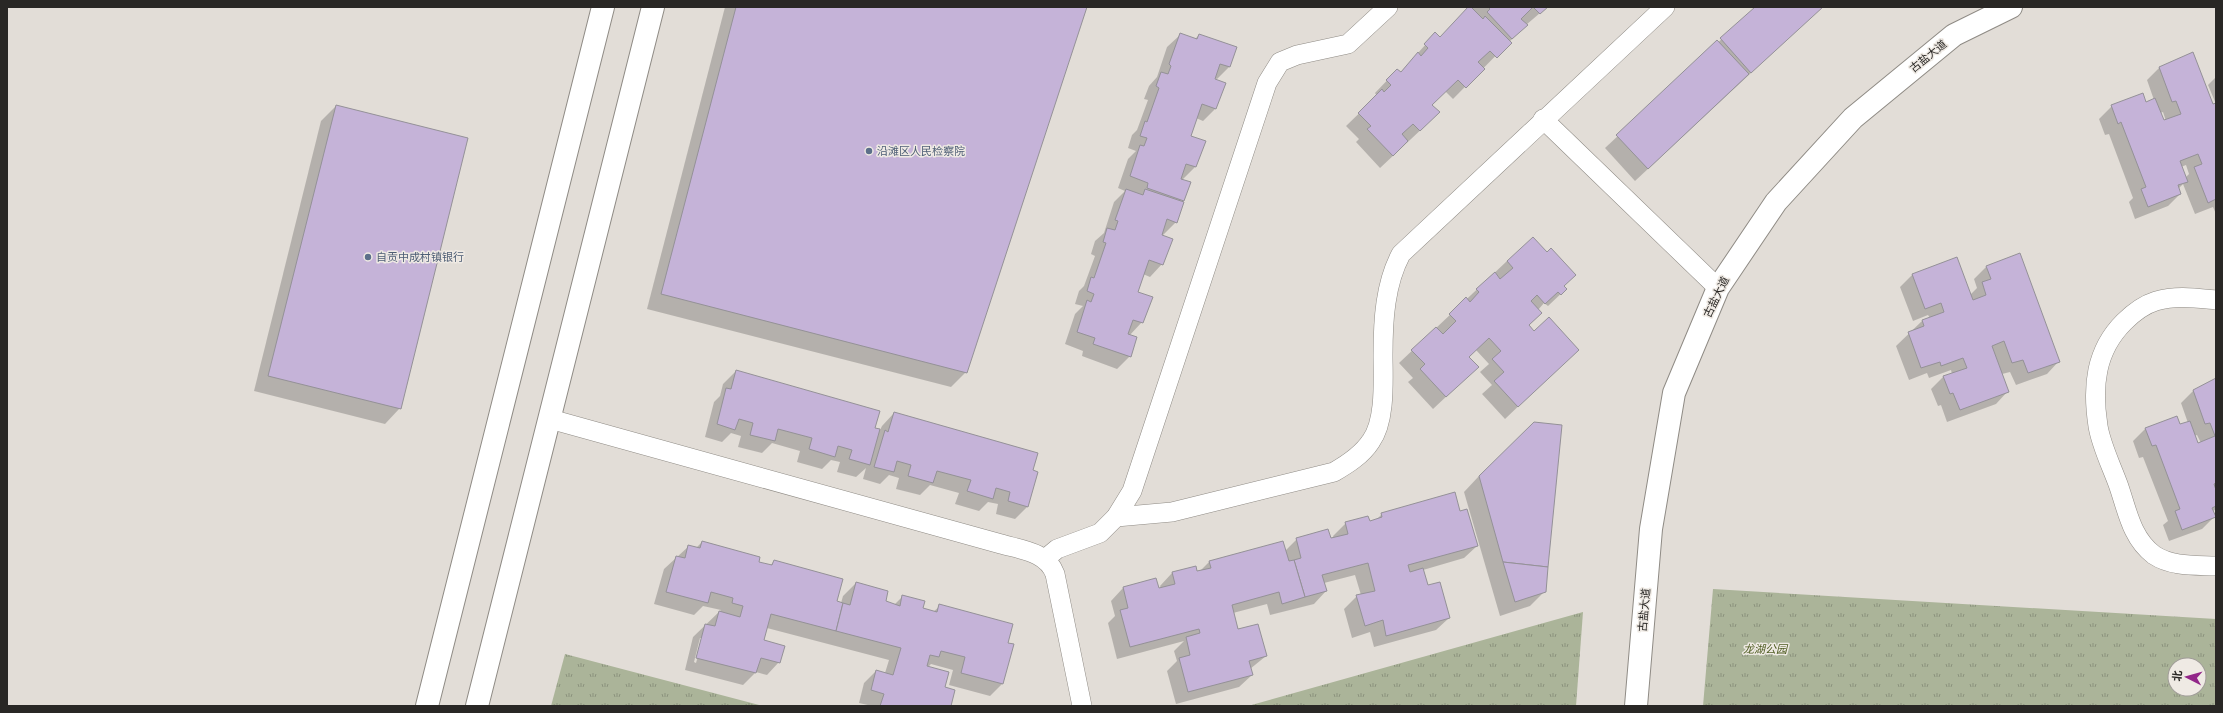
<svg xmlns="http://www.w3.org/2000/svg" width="2223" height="713" font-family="'Crimson Pro','Noto Sans SC',serif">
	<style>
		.park { fill: url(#park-tufts); fill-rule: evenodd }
		.shadow { fill: #0003; fill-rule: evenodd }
		.building { fill: #c5b3d8; stroke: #949197 }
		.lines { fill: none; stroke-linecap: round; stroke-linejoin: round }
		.service-casing { stroke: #8f8b85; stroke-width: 20 }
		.tertiary-casing { stroke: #8f8b85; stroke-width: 24 }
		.primary-casing { stroke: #8f8b85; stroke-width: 24 }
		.service { stroke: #fff; stroke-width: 19 }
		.tertiary { stroke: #fff; stroke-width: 22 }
		.primary { stroke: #fff; stroke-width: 22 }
		.service-dot { fill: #5c6f8a; stroke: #efeae4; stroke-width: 1.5 }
		.labels { text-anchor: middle; stroke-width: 3; stroke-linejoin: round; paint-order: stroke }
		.street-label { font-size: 11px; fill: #292725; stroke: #efeae4 }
		.service-label { font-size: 11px; fill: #4e5e75; stroke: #efeae4; text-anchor: start }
		.park-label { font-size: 11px; font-style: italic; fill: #4e5c21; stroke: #efeae4 }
	</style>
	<defs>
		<pattern id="park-tufts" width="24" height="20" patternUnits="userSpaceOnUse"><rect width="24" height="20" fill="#abb499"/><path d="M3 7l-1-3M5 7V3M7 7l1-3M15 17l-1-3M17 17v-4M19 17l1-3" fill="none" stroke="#8b927d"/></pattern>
	</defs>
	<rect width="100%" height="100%" fill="#e2ddd7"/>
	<g class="park">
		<path d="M1713,589L2216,619V706H1703ZM2175,665H2199V689H2175Z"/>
		<polygon points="1583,612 1576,706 1248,706"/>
		<polygon points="565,654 763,706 551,706"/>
	</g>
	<g class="shadow">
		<polygon points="725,7 1086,7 966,372 951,387 647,309"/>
		<polygon points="1467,7 1547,7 1526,25 1453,99 1445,91 1431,105 1426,125 1380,168 1356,142 1359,139 1346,126 1377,96 1375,93 1397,70 1400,73 1435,34 1440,38 1467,10"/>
		<polygon points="1756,7 1822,7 1635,181 1605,148"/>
		<polygon points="1180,35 1194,40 1199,35 1230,66 1217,79 1214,78 1215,109 1203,121 1196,118 1190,137 1195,167 1182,180 1189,183 1181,202 1176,222 1162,236 1162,264 1150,277 1143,274 1137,292 1142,322 1129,336 1130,356 1117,369 1082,356 1083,351 1065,344 1075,314 1083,306 1075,304 1079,291 1084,286 1095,256 1091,254 1095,241 1104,233 1114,202 1125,191 1118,188 1128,159 1136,151 1128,148 1132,135 1137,130 1148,100 1144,99 1149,86 1157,77 1167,47"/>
		<path d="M2192,53L2212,105L2216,104L2208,85L2216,77V214L2213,207L2195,214L2183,184L2178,189L2180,194L2168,206L2135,219L2129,202L2133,198L2109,134L2105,135L2099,119L2112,106L2145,103L2154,100L2147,80L2159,68ZM2163,112L2166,121L2163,122L2160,113ZM2186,165L2189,174L2185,178L2181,167Z"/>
		<polygon points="336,106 400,408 385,424 254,391 321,121"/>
		<polygon points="1507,261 1566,289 1548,306 1544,303 1538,310 1541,313 1528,326 1565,362 1505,419 1482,394 1492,385 1480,372 1489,364 1476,350 1468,357 1465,379 1433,409 1408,382 1413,378 1399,363"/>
		<polygon points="1986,267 2059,361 2047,374 2016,385 2010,372 2002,374 2008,391 1996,404 1947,422 1941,405 1938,406 1931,389 1943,377 1952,374 1951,370 1929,378 1927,373 1909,380 1896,346 1922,321 1930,318 1928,315 1913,321 1900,287 1913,274 1970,295 1977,288 1974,279"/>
		<polygon points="736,371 874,429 880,430 882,426 894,413 1032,471 1027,507 1015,519 996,514 998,504 988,502 979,511 955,504 959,493 930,485 920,495 896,489 899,478 889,475 880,484 863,479 866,468 856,477 837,472 840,462 831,460 822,469 797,462 800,451 772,443 762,453 738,447 741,436 731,433 722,442 705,437 714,402 720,396 723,384"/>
		<path d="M2216,380V509L2212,512L2214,517L2202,529L2169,541L2163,525L2168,521L2143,457L2139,458L2133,441L2145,429L2177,417L2180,426L2188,423L2181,403L2193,391ZM2197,435L2201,443L2197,444L2194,436Z"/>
		<polygon points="1479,476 1545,591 1530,606 1500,616 1464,492"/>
		<polygon points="1460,512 1477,546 1464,558 1423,570 1427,586 1449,618 1436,630 1374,647 1370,632 1352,638 1344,609 1357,596 1361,595 1355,575 1324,583 1326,591 1314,604 1270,615 1267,604 1233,613 1238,630 1266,656 1250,669 1252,675 1239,687 1176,704 1167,671 1177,661 1174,651 1184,641 1117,659 1108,623 1115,616 1111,601 1123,588 1155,579 1158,589 1161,588 1160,586 1172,573 1199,572 1209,562 1282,543 1285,551 1297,539 1334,539 1333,536 1346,523 1369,522 1376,520 1382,514"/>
		<path d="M702,542L758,562L770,566L774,561L836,602L841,603L843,596L856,583L884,602L894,605L903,596L922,609L933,612L940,606L1006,644L1003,683L990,696L949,685L953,670L931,664L928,667L944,688L950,706H872L859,703L864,683L876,671L885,673L889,660L767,628L763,641L779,662L767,675L756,672L743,685L685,670L693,637L721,610L703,606L694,615L654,604L664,569L689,546L696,548ZM700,638H703L696,663L694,662Z"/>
	</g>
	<g class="building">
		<polygon points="736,7 1087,7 967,373 661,294"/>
		<polygon points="1468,7 1471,7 1483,19 1485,16 1512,43 1497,58 1490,51 1478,62 1485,69 1466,88 1458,80 1432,105 1440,112 1420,131 1413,124 1402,134 1408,141 1393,156 1367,129 1371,126 1358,113 1382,89 1384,92 1391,85 1386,80 1397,69 1401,72 1418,52 1421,56 1428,48 1424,44 1435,32 1440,37"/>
		<polygon points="1488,7 1548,7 1540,14 1533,7 1521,19 1528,25 1512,39 1487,12 1490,9"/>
		<polygon points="1755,7 1823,7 1751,73 1720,38"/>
		<polygon points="1180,33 1197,39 1199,34 1237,47 1230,67 1220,64 1215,79 1226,83 1216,109 1202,104 1191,136 1206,141 1196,167 1186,164 1181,179 1191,182 1184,201 1147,188 1148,183 1130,176 1140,145 1144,146 1147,138 1140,136 1145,121 1147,122 1159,88 1156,86 1161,72 1168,74 1171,66 1169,64"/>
		<polygon points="1717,40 1749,74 1648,169 1616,135"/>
		<polygon points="2193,52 2213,104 2216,103 2216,199 2208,203 2194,167 2202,164 2198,154 2180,161 2188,182 2178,185 2181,194 2148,207 2141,189 2146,187 2121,122 2118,124 2111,105 2143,93 2146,102 2155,98 2164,120 2181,114 2176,101 2172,102 2159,67"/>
		<polygon points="336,105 468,138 401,409 268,376"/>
		<polygon points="1126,189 1143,195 1145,189 1184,202 1177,223 1167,219 1162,235 1173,239 1163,265 1149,260 1138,292 1153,297 1143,323 1133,320 1128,334 1137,337 1131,357 1093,344 1095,338 1077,332 1087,300 1091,302 1094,294 1087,291 1091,277 1094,278 1106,243 1103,242 1107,228 1115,230 1118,221 1115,220"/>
		<polygon points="1533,237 1547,252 1551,248 1576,275 1564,286 1567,289 1561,295 1558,292 1545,304 1537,295 1531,301 1542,313 1529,325 1534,331 1549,317 1579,350 1518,407 1494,381 1504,372 1492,359 1501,351 1489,338 1469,357 1479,367 1446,397 1420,369 1425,364 1411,350 1436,327 1443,334 1456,321 1449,314 1466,297 1470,302 1479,292 1476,289 1495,272 1500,279 1513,268 1507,261"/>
		<polygon points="2020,253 2060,362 2028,373 2023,360 2012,363 2004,341 1992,346 2009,392 1960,410 1953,393 1950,394 1943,376 1967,368 1963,358 1941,366 1940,362 1921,368 1908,332 1924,326 1922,320 1944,312 1941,303 1925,309 1912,274 1957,257 1973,300 1986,295 1982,282 1991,279 1986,266"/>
		<polygon points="736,370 880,411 875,428 880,429 870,465 849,459 852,450 838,446 835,457 809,449 812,438 778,429 775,441 750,435 753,423 739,419 735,430 717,424 726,388 731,389"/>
		<polygon points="2216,378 2216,483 2214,484 2216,490 2216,506 2212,508 2216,517 2182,530 2175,511 2180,509 2156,445 2152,446 2145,428 2177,416 2180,424 2190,421 2198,443 2215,436 2210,423 2205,424 2193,390"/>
		<polygon points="894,412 1038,453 1033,470 1038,472 1028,507 1008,501 1010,492 996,488 993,499 967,491 971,480 937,471 933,483 908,476 911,465 897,461 894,472 874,467 885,430 888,432"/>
		<polygon points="1534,422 1562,425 1548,567 1503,562 1479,476"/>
		<polygon points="1455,492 1460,511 1467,509 1478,546 1408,565 1410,572 1423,568 1428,585 1440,582 1450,618 1386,636 1383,620 1365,626 1356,595 1375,591 1368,563 1322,575 1327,591 1305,597 1294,560 1301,558 1296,538 1328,529 1331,538 1348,534 1345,522 1368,516 1370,521 1382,517 1381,513"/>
		<polygon points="702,541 760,557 759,562 772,565 774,560 843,579 837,601 843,603 836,631 771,614 764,640 785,646 780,663 761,658 756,673 696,658 705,624 715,626 719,611 740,617 743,606 732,603 733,598 711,592 708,603 666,592 676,556 685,558 688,545 700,548"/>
		<polygon points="1283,541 1289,561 1294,560 1305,597 1282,604 1279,592 1232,605 1238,629 1258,624 1267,656 1249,661 1253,675 1188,692 1179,658 1190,655 1186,637 1200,633 1199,629 1130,647 1120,610 1128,608 1123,587 1156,578 1159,588 1175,584 1172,572 1196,566 1197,571 1211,568 1209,561"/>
		<polygon points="1503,562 1548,567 1546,592 1515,602"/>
		<polygon points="856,582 888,591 886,601 900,606 902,595 925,601 923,608 937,612 939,604 1013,624 1008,643 1014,644 1003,684 961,673 965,657 941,651 939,657 930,655 927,666 949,672 945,687 955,690 951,706 880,706 884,694 871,690 876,670 893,675 901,648 836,631 843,603 850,605"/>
	</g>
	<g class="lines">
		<defs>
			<g id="service">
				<polyline points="1543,119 1718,288"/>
				<path d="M2216,300C2196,298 2176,295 2156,301C2143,305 2133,313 2124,322C2095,351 2092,387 2098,426C2101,445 2111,465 2118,484C2127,509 2131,538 2154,555C2172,567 2196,565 2216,566"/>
				<path d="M550,419L1001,544C1022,550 1047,552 1055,574L1082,706"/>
				<path d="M1116,517L1172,512L1334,472C1348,464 1362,455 1371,441C1386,420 1383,379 1383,355C1383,320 1385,284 1401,254L1665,7"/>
				<polyline points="1045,559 1057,549 1100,533 1116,517 1132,491 1267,83 1280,62 1297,55 1348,44 1388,7"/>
			</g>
			<polyline id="tertiary" points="1636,706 1651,529 1674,393 1718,288 1776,202 1853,118 1954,35 2011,7"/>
			<g id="primary">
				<polyline points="427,706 603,7"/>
				<polyline points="477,706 653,7"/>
			</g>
		</defs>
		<use href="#service" class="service-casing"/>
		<use href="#tertiary" class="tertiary-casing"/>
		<use href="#primary" class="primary-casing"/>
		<use href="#service" class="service"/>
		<use href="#tertiary" class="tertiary"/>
		<use href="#primary" class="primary"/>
	</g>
	<g class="service-dot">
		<circle cx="869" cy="151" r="4"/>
		<circle cx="368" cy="257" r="4"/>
	</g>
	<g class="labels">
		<g class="street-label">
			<text transform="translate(1928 56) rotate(-39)" y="4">古盐大道</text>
			<text transform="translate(1716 297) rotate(-64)" y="4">古盐大道</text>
			<text transform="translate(1644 610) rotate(-85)" y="4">古盐大道</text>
		</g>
		<g class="service-label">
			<text x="877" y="155">沿滩区人民检察院</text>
			<text x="376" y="261">自贡中成村镇银行</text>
		</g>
		<g class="park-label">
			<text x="1765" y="653">龙湖公园</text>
		</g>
	</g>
	<rect width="2223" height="713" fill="none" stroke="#292725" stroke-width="16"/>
	<g transform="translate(2187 677) rotate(276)"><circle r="19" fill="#efeae4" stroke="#a09c98"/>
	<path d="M0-3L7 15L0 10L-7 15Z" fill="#922688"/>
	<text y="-6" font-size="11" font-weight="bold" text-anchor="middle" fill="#292725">北</text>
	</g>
</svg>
